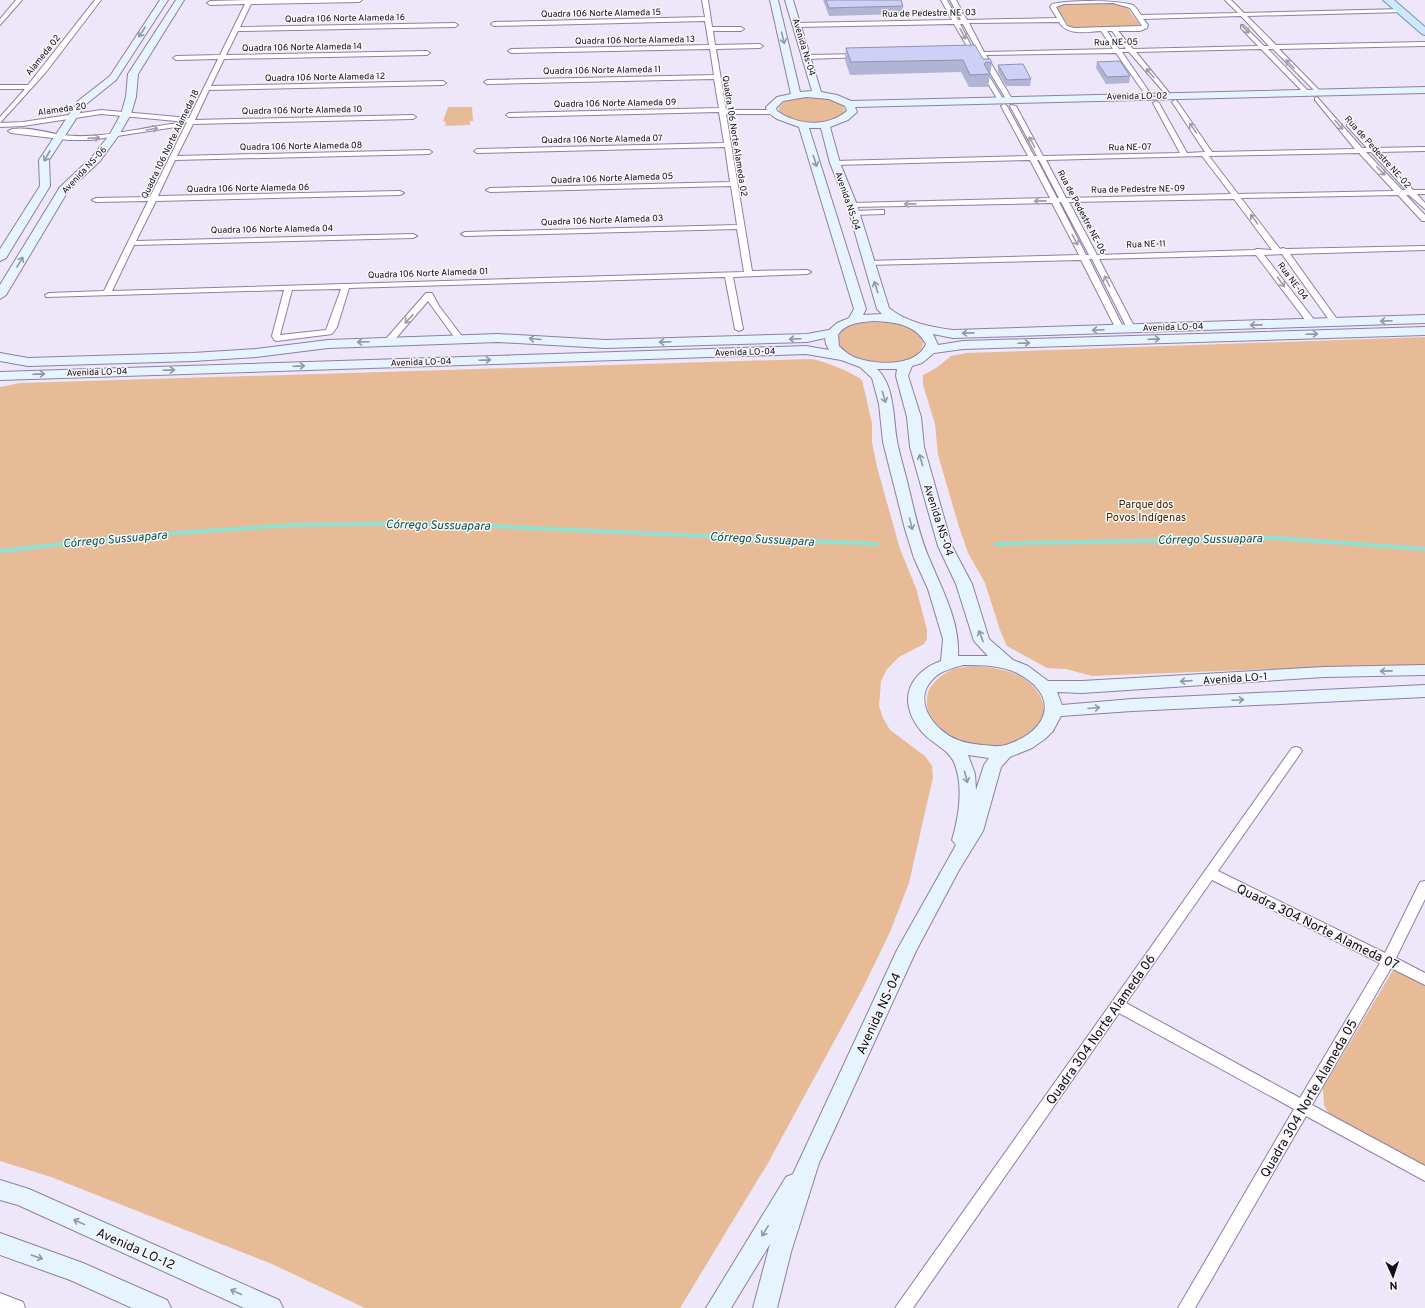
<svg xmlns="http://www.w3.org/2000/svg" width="1425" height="1308" font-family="Overpass,sans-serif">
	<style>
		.green { fill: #e7bb96 }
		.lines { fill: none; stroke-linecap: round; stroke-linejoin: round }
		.stream { stroke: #8ee2d4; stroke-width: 4 }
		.street-casing { stroke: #8e7ea7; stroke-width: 2 }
		.secondary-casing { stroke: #8e7ea7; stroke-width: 2 }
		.primary-casing { stroke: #7691ad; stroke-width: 2 }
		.street { fill: #fff; fill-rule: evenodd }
		.secondary { fill: #e6f4fe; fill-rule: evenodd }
		.primary { fill: #cee8fd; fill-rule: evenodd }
		.wall { fill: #b1b4d3 }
		.building { fill: #ced1f5; stroke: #9092ac }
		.oneway { stroke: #a09da3 }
		.oneway2 { stroke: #9197a3 }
		.labels { text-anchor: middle; stroke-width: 3; stroke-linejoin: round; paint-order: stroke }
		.far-street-label { font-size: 9px; fill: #110b1a; stroke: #f8f8f8 }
		.park-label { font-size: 11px; fill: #452400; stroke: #f8f8f8 }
		.street-label { font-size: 11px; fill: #110b1a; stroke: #f8f8f8 }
		.water-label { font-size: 12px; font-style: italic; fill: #015047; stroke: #f8f8f8 }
		.near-street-label { font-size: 13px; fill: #110b1a; stroke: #f8f8f8 }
	</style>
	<rect width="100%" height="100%" fill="#eee7fa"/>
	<g class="green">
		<polygon points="1116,3 1126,6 1140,25 1137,27 1080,28 1069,26 1056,7 1064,4"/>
		<path d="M807,96L832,99L843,105L845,111C834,127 792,124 779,111V107C786,98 797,98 807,96Z"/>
		<polygon points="448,107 472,107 473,121 470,121 470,125 445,126 446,122 443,121"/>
		<path d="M880,321C895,323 917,325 923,342C924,372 841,370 838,339C843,322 866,321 880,321Z"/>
		<polygon points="1425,337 1425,667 1327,667 1092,676 1066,669 1047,668 1007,646 1000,630 985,583 968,553 959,527 938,455 935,424 923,385 923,375 936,368 951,356 966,353"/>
		<path d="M809,359C823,360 851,372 862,380L872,423V442L877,467L900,549L916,588L927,630V639L924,644L899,657L887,669L881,681L879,706L883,718L890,730L925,756L932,766L933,777L909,883L890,932L862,990L768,1163L680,1308H365L272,1264L51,1177L0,1161V387L20,383Z"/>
		<path d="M977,666C994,668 1012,670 1026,680C1047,696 1052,721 1028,736C1025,738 1022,741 1018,742C1002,746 983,747 967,742C945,736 917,713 930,688C935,680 944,673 953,669C960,667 969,667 977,666Z"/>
		<polygon points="1393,970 1407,973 1425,982 1425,1169 1329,1114 1324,1105 1323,1088"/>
	</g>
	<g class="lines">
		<g class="stream">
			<polyline points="996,544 1275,538 1425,549"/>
			<polyline points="0,551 136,536 292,525 421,523 877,544"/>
		</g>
		<defs>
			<g id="street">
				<polygon points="16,0 22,0 0,25 0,19"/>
				<polygon points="95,0 101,0 46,72 0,123 0,117 25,89 0,89 0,85 28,85"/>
				<path d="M249,0H362L359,2L251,4L240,27L455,23L458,25L455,27L238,31L226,55L427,51L430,53L427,55L224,59L211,86L443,81L446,83L443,85L209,90L195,120L413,115L416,117L413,119L193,124L177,156L429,150L432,152L429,154L175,160L158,196L400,191L404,193L400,195L156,201L136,241L413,234L417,236L413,238L134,245L112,291L744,272L737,229L465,236L461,234L465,232L737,225L731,186L490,192L486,190L490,188L730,182L725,147L477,153L474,151L477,149L724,143L719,112L509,117L506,115L509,113L719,108L714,79L487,84L484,82L487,80L714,75L710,49L511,53L508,51L511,49L709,45L705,21L494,26L491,24L494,22L705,17L702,0H708L712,27H741L744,29L741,31H713L715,45L760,44L763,46L760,48L716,49L726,110H772L775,112L772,114H726L752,271L807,270L811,272L807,274L733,277L743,329L739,331L735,329L725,277L349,288L337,327L332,334L277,341L274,340L272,336L284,290L46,297L45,295L49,293L104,291L148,201L96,202L92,200L96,198L150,197L187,122L101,114L23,126L0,127V123L23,122L101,110L189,118L218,59L176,60L173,58L176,56L220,55L245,4L210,5L207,3L210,1ZM341,289L326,330L280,335L292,290Z"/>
				<path d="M941,0H947L958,20H961L950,0H956L967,20L1057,18L1050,7L1052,4C1071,0 1116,0 1133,5C1136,7 1139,12 1141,15L1238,13L1225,0H1231L1244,13L1402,9L1405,11L1404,12L1247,16L1276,45L1425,42V46L1279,49L1320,91V93L1318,94L1273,49H1268L1308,91V93H1304L1261,49L1136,52L1171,95V97L1169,98L1129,52H1122L1152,96L1151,97H1147L1116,53L986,55L1012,99L1009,101L1006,99L980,56H966L963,54L966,52H978L963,24H960L972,48H968L954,24L797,27L794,25L797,23L952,20ZM1113,3L1130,8L1142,26L1074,28L1067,26L1056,7L1064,4ZM1241,16L1269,46H1264L1243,25L1241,26V28L1258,46L1133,49L1118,31H1140L1147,28L1148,25L1143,19ZM1059,22C1067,36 1086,32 1101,31L1113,49L984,52L969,23ZM1107,31H1112L1126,49H1119Z"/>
				<polygon points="861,54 863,55 863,57 807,59 804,57 807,55"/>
				<polygon points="985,76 989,76 1003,99 1002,100 998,100 984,77"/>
				<path d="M1317,97L1362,148H1367L1347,126V124H1351L1374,148L1425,147V151L1378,152L1413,190H1425V194H1417L1425,203V209L1409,195H1406L1425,215V221H1422L1398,195L1241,198L1280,249L1283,248L1286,249L1425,246V250L1290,254L1339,322L1335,324H1332L1282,254L1264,255L1315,321V325H1309L1256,255L1099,259L1135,328L1131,330L1127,328L1092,259H1089L1124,329L1120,331L1116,329L1081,260L865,265V261H868L1079,255L1052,203L852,207L848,205L852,203L1050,198L1030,160L835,165L832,163L835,161L1028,156L1001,106L1004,104L1007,106L1034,156H1037L1010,106L1011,105L1016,106L1043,156L1180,153L1153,103L1156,101L1159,103L1187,153L1205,152L1172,102L1175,100L1177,101L1212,152L1355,149L1315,100V98ZM1366,152H1371L1406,190H1402ZM1359,153L1394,191L1238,194L1209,156ZM1202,156L1231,194L1066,198L1046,160ZM1037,160H1039L1059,198H1057ZM1234,199L1272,250L1257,249L1254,250L1097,255L1069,202ZM1059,202H1061L1089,255H1086Z"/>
				<path d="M180,123L182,124V126L91,140H69L11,133L8,131C16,124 50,133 62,135C101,140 141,127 180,123Z"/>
				<polygon points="881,210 884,210 884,214 853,215 849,213 853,211"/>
				<polygon points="426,293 432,293 439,306 464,339 463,341 457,341 428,301 391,344 385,344 385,340"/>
				<path d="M1296,747L1300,748L1302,751L1300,754L1218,871L1385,953L1420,882L1425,881V899L1396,958L1425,973V985L1391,968L1312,1105L1425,1166V1181L1306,1116L1195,1308H1178L1294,1109L1119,1013L913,1308H895L1292,748ZM1212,880L1380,963L1300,1098L1126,1003Z"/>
				<polygon points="0,1293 23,1302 25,1308 0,1308"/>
			</g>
			<g id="secondary">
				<polygon points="160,0 168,0 116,80 85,105 49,160 50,186 6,258 0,261 0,249 40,186 39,160 78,101 110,76"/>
				<polygon points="176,0 184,0 138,74 136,97 131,114 119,135 100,161 68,191 6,295 0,299 0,285 60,187 92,157 110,134 121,114 126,97 128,74"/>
				<path d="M770,0H778L800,92L812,91L785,0H793L821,92L837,95L851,101L1425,87V93L855,107L857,112L848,120L830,127L840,163L857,205L889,308C906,322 930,327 953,330L1425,315V323L953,338L933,334L938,345L963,341L1425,327V335L963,349L934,353L922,363L912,366L908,376L921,417L924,447L952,546L972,584L989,639L1013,660L1028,666L1048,681H1082L1324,667L1425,665V675L1324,677L1082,693L1057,692L1062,705L1132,699L1425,685V697L1132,711L1061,716L1053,731L1045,739L1032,748L1010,757L1001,767L983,831L959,870L916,951L819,1163L791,1252L777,1308H753L770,1244L731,1308H706L786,1177L793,1174L897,950L956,845L952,840C959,816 964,786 954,762C949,752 940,747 932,741C916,729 903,708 910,688C916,674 927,666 941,661L943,639L928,589L914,558L905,529L883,442L879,404L872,378L860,367L841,360L806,354L0,380V372L806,346L829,350L826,344L825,338L807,342L605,348L498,342L328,348L256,357L193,361L28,366L0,361V353L28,358L193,353L256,349L328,340L498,334L605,340L807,334L829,330L837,323L849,318L854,309L799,127L777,119L767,112L766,107L777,97L791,94ZM806,97L829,99L845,106L847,111C827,128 797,125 777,111L776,108L783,101ZM809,128H821L830,163L847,205L877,309L882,314L863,315L866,309ZM874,321C895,322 915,324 926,344C916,368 874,365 854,357C849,355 843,350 839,346L838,335C845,323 861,322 874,321ZM877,369H897L896,376L907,417L910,447L938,546L956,584L974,641L988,656H958C960,621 942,590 929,558C918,533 913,504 906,477C903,465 899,453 897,441C893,418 895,386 877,369ZM963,665C981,665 1000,665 1017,673C1056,693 1053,725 1014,742C1000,748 996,746 982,745C974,744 965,743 958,740C935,731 911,701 933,679C940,671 953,668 963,665ZM968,755L989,758L984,765L976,790L975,774Z"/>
				<polygon points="0,1180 29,1189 279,1300 283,1308 244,1308 18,1205 0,1200"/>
				<polygon points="0,1233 83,1263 167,1300 171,1308 132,1308 70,1280 0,1255"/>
			</g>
			<polygon id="primary" points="1383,0 1394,0 1425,27 1425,35 1422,34"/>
		</defs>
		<use href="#street" class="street-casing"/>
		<use href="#secondary" class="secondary-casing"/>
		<use href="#primary" class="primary-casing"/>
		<use href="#street" class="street"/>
		<use href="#secondary" class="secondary"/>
		<use href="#primary" class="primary"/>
	</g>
	<g class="wall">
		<polygon points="823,0 901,0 903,6 903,14 829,16"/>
		<polygon points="846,48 983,59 992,63 988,87 969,87 961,72 850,75 845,60"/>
		<polygon points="1097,62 1130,76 1129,83 1106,84 1096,68"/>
		<polygon points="998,65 1031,79 1030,86 1006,86 998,72"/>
	</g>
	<g class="building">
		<polygon points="826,0 901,0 903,6 829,8"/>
		<polygon points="975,45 983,59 990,59 992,63 986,62 984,64 990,74 970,75 963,60 851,62 846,48"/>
		<polygon points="1120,61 1130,76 1107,77 1097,62"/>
		<polygon points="1023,64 1031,79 1007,80 998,65"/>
	</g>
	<defs><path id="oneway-shaft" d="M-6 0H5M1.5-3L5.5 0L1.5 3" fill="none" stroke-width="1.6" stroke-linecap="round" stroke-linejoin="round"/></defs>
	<g class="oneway">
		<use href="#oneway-shaft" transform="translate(1245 29) rotate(47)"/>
		<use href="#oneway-shaft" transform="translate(963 34) rotate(61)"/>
		<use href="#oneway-shaft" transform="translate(1290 64) rotate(-135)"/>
		<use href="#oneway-shaft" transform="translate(1150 73) rotate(-130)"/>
		<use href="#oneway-shaft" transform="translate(1339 125) rotate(50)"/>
		<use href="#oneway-shaft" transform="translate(1193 128) rotate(-124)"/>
		<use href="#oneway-shaft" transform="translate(152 129) rotate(-9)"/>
		<use href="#oneway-shaft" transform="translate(94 138) rotate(-4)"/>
		<use href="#oneway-shaft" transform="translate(1032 142) rotate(-118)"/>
		<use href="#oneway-shaft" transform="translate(1381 171) rotate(46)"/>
		<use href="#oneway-shaft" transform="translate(1040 201) rotate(179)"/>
		<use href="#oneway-shaft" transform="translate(910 204) rotate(179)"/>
		<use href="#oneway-shaft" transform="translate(1254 219) rotate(-127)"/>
		<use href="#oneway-shaft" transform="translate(1075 240) rotate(62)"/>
		<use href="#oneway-shaft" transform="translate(1107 281) rotate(-117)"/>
		<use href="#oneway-shaft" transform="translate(1281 282) rotate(53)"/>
		<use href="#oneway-shaft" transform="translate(409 319) rotate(133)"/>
	</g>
	<g class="oneway2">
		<use href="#oneway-shaft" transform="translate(142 32) rotate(123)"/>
		<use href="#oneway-shaft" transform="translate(783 38) rotate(76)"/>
		<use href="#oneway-shaft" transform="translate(47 156) rotate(119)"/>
		<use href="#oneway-shaft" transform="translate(815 161) rotate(73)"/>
		<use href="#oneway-shaft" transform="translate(20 262) rotate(-59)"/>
		<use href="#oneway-shaft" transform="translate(876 287) rotate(-108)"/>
		<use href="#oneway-shaft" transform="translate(1386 321) rotate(178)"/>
		<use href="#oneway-shaft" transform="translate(1256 325) rotate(179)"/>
		<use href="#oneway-shaft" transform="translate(1098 330) rotate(178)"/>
		<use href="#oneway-shaft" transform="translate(968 333) rotate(179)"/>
		<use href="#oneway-shaft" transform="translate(1312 334) rotate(-2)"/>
		<use href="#oneway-shaft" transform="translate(535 339) rotate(-175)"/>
		<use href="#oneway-shaft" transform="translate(795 339) rotate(178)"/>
		<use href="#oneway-shaft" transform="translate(1154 339) rotate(-2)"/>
		<use href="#oneway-shaft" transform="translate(363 342) rotate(178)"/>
		<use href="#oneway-shaft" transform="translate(665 342) rotate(178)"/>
		<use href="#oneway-shaft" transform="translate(1024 343) rotate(-2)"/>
		<use href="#oneway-shaft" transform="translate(485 360) rotate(-2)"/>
		<use href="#oneway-shaft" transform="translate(299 366) rotate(-2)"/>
		<use href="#oneway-shaft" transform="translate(169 370) rotate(-2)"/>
		<use href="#oneway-shaft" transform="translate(39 374) rotate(-2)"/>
		<use href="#oneway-shaft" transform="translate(884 397) rotate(73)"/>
		<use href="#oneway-shaft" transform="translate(921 460) rotate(-106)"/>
		<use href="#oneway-shaft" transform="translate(911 524) rotate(76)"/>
		<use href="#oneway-shaft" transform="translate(981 636) rotate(-111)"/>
		<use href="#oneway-shaft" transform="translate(1386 671) rotate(179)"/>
		<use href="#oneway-shaft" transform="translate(1186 681) rotate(176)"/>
		<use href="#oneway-shaft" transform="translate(1238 700) rotate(-3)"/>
		<use href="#oneway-shaft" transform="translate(1094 708) rotate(-5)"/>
		<use href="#oneway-shaft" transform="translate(966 777) rotate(75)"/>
		<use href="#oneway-shaft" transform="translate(79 1222) rotate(-156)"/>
		<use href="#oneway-shaft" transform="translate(765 1231) rotate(122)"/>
		<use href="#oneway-shaft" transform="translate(37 1257) rotate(19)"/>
		<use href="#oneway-shaft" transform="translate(236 1292) rotate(-156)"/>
	</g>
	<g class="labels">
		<g class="far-street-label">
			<text transform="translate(601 13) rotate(-1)" y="3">Quadra 106 Norte Alameda 15</text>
			<text transform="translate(929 13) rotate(-1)" y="3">Rua de Pedestre NE-03</text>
			<text transform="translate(345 18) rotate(-1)" y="3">Quadra 106 Norte Alameda 16</text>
			<text transform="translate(635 40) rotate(-1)" y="3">Quadra 106 Norte Alameda 13</text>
			<text transform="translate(1116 42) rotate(-1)" y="3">Rua NE-05</text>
			<text transform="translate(302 47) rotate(-1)" y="3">Quadra 106 Norte Alameda 14</text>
			<text transform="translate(804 47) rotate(73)" y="3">Avenida Ns-04</text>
			<text transform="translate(43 55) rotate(-51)" y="3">Alameda 02</text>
			<text transform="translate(602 70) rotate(-1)" y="3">Quadra 106 Norte Alameda 11</text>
			<text transform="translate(325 77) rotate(-1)" y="3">Quadra 106 Norte Alameda 12</text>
			<text transform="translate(1137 96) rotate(-1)" y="3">Avenida LO-02</text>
			<text transform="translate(615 103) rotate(-1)" y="3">Quadra 106 Norte Alameda 09</text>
			<text transform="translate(62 109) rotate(-8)" y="3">Alameda 20</text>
			<text transform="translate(302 110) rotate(-1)" y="3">Quadra 106 Norte Alameda 10</text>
			<text transform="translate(735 136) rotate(81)" y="3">Quadra 106 Norte Alameda 02</text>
			<text transform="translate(602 139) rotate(-1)" y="3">Quadra 106 Norte Alameda 07</text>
			<text transform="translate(170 144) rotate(-64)" y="3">Quadra 106 Norte Alameda 18</text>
			<text transform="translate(301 146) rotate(-1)" y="3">Quadra 106 Norte Alameda 08</text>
			<text transform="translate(1130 147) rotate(-1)" y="3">Rua NE-07</text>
			<text transform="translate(1378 152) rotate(48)" y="3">Rua de Pedestre NE-02</text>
			<text transform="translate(84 170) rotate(-47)" y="3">Avenida NS-06</text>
			<text transform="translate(612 178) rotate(-2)" y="3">Quadra 106 Norte Alameda 05</text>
			<text transform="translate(248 188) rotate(-1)" y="3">Quadra 106 Norte Alameda 06</text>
			<text transform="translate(1138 189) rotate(-1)" y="3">Rua de Pedestre NE-09</text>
			<text transform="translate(848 201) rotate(71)" y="3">Avenida NS-04</text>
			<text transform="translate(1082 212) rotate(62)" y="3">Rua de Pedestre NE-06</text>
			<text transform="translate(602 220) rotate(-2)" y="3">Quadra 106 Norte Alameda 03</text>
			<text transform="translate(272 229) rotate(-1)" y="3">Quadra 106 Norte Alameda 04</text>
			<text transform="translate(1146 244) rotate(-2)" y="3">Rua NE-11</text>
			<text transform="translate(428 273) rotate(-2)" y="3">Quadra 106 Norte Alameda 01</text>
			<text transform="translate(1293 281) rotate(53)" y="3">Rua NE-04</text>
			<text transform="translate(1173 327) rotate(-2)" y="3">Avenida LO-04</text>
			<text transform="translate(745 352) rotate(-2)" y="3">Avenida LO-04</text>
			<text transform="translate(421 362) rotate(-2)" y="3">Avenida LO-04</text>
			<text transform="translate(97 372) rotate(-2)" y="3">Avenida LO-04</text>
		</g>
		<g class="park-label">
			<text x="1146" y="508">Parque dos<tspan x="1146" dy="13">Povos Indígenas</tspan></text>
		</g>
		<g class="street-label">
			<text transform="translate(939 520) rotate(72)" y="4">Avenida NS-04</text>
			<text transform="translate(1235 678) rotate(-4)" y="4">Avenida LO-1</text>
		</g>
		<g class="water-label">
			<text transform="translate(438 525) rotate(1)" y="4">Córrego Sussuapara</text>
			<text transform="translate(115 539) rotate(-5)" y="4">Córrego Sussuapara</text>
			<text transform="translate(762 539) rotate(3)" y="4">Córrego Sussuapara</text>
			<text transform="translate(1210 539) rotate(-1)" y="4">Córrego Sussuapara</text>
		</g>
		<g class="near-street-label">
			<text transform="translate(1318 926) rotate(26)" y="5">Quadra 304 Norte Alameda 07</text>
			<text transform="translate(878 1013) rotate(-65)" y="5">Avenida NS-04</text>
			<text transform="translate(1100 1029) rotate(-55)" y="5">Quadra 304 Norte Alameda 06</text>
			<text transform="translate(1308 1098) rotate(-60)" y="5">Quadra 304 Norte Alameda 05</text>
			<text transform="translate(136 1248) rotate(24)" y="5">Avenida LO-12</text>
		</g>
	</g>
	<g transform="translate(1393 1276) rotate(177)" stroke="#f8f8f8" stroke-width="3" paint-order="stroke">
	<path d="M0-3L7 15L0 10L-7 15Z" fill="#110b1a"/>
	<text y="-6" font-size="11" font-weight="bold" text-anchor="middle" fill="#110b1a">N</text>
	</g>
</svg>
